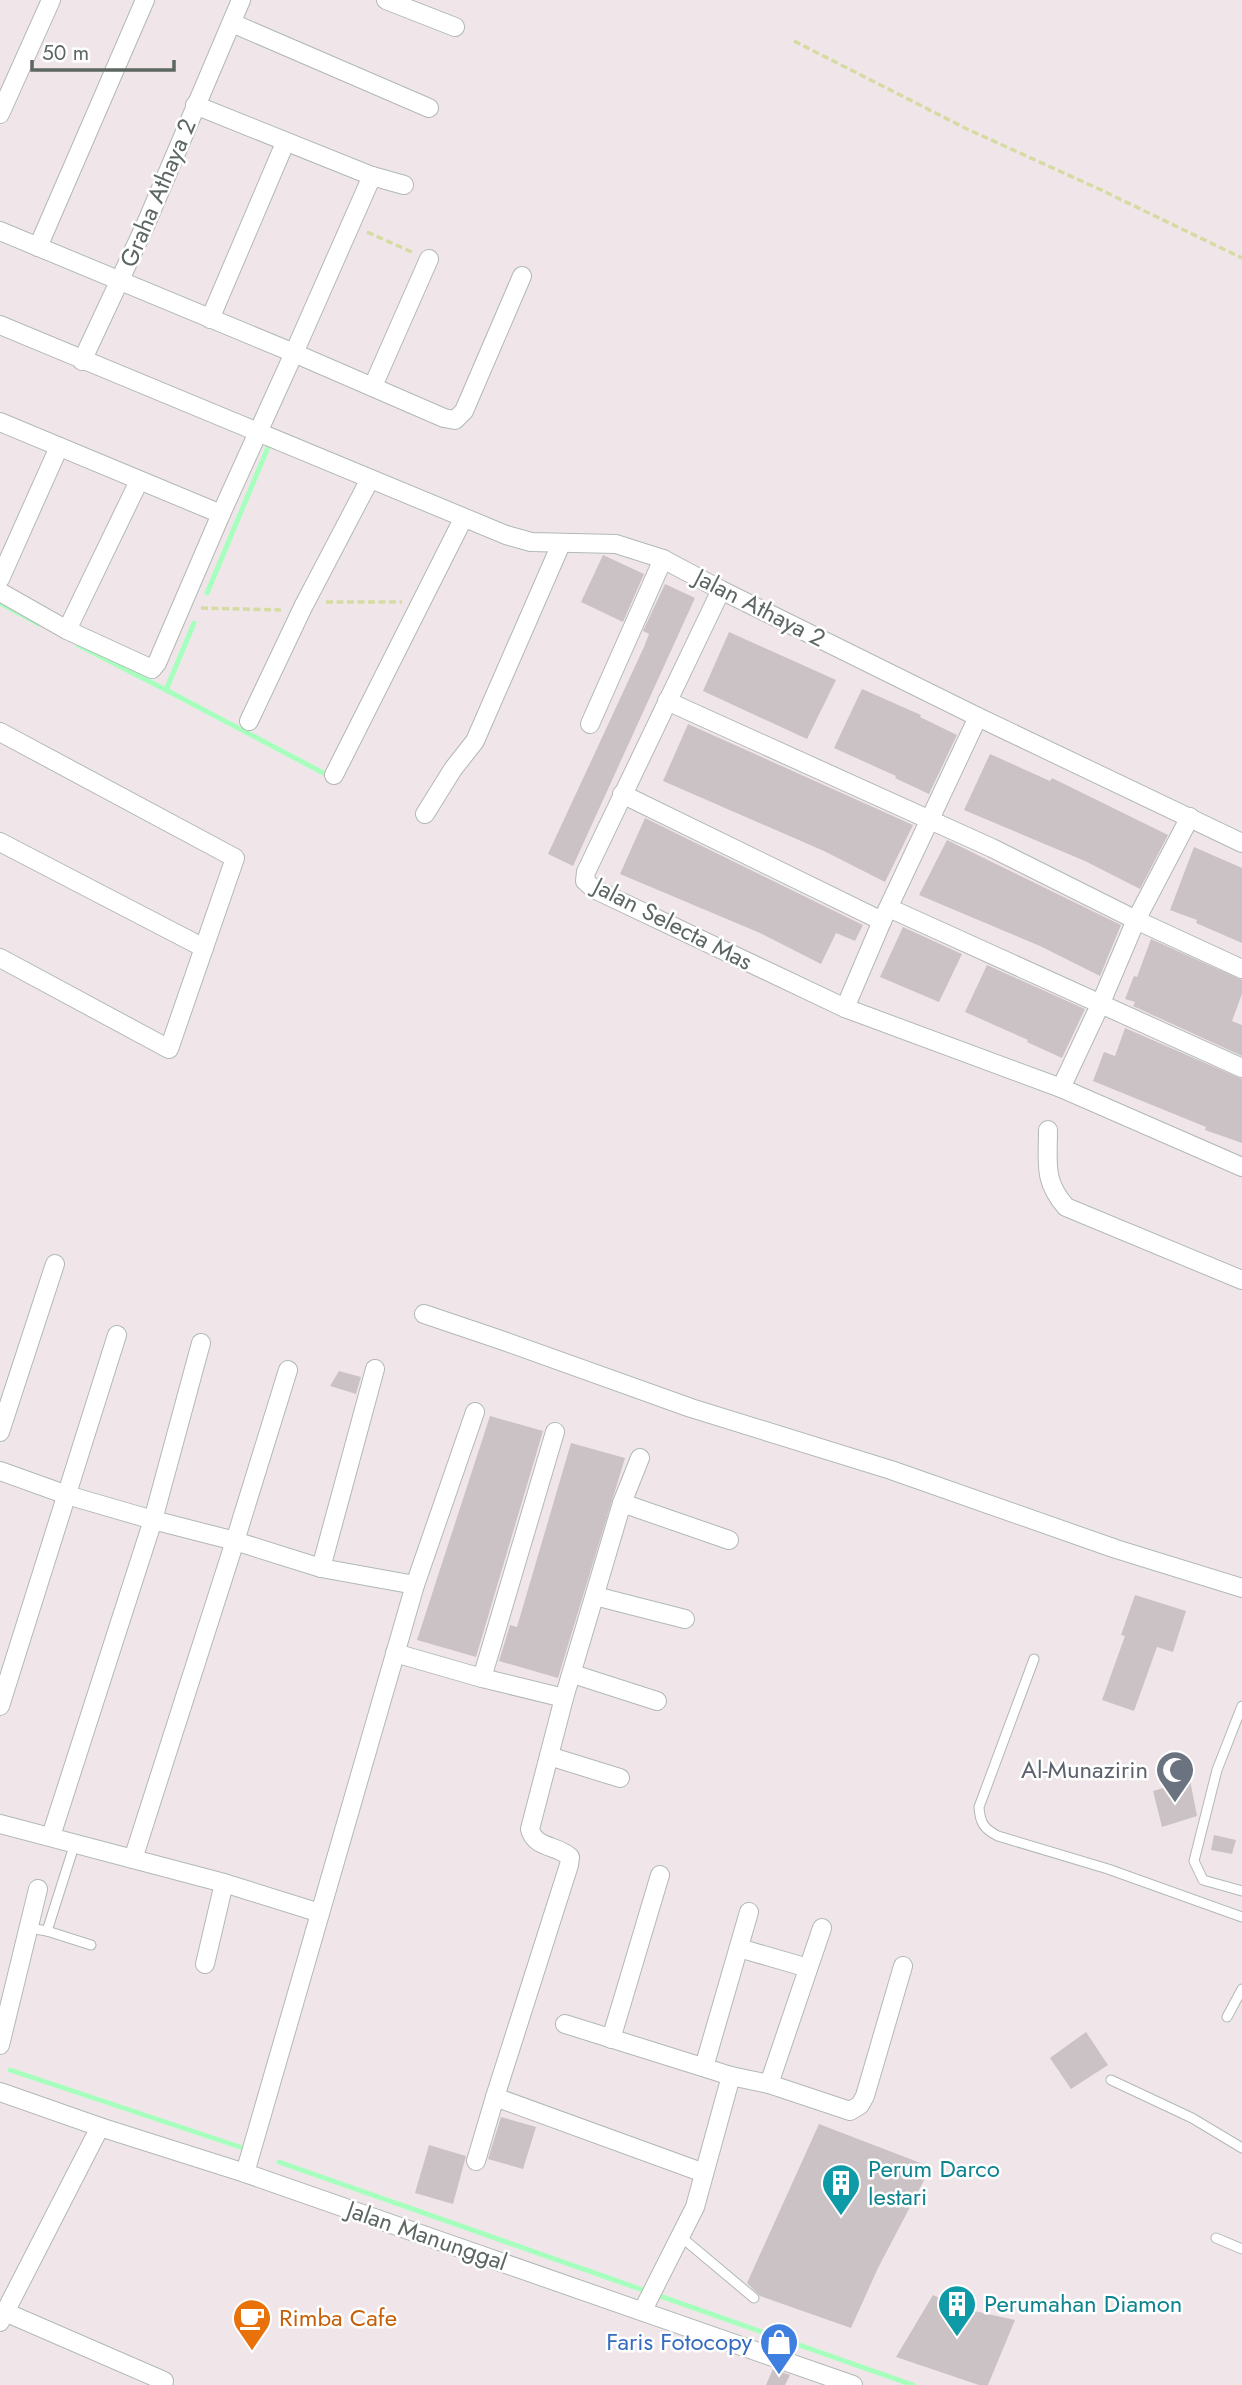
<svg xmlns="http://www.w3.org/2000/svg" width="1242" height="2385" font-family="Jost,sans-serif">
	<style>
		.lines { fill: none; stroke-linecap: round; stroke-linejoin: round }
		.stream { stroke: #a7ffbe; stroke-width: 5 }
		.building { fill: #cbc2c6 }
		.lane-casing { stroke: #b1b9b4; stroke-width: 11 }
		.street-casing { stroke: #b1b9b4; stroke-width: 20 }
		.path { stroke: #d6dba3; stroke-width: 3.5; stroke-dasharray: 7 3.5; stroke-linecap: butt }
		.lane { stroke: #fff; stroke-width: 9 }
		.street { stroke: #fff; stroke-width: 18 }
		.labels { text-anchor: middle; stroke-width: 5; stroke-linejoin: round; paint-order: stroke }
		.street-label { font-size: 24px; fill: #5d6761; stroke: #fff }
		.worship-label { font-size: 24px; fill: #5b616d; stroke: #fff; text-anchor: end }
		.culture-label { font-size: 24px; fill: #0d838f; stroke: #fff; text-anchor: start }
		.food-label { font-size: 24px; fill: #c56008; stroke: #fff; text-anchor: start }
		.shop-label { font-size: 24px; fill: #366cbe; stroke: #fff; text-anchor: end }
	</style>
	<rect width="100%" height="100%" fill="#f0e6ea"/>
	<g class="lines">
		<g class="stream">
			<polyline points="207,593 269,445"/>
			<polyline points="0,603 39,624"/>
			<polyline points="78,645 166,690 194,623"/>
			<polyline points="166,690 329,776"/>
			<polyline points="10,2070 243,2148"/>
			<polyline points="279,2162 913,2385"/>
		</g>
	</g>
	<g class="building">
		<polygon points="603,555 644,574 623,622 581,602"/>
		<polygon points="665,584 695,598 573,866 548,854 644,647 649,634 643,631"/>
		<polygon points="729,632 836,680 807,739 703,691"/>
		<polygon points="862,689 921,715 920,717 957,735 929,794 895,778 896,776 834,748"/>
		<polygon points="688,724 913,825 885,882 824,851 663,781"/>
		<polygon points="990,754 1050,781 1052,778 1168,835 1140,889 1085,861 964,810"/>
		<polygon points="645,818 863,925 855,941 836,933 821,964 760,933 620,874"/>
		<polygon points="947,840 1121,925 1100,976 1040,946 919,895"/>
		<polygon points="1194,847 1242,868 1242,943 1196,923 1197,920 1170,910"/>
		<polygon points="903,927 962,954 939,1002 880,977"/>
		<polygon points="1151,939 1242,980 1242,994 1232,1021 1242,1025 1242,1056 1133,1006 1135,1002 1125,999 1134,976 1137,977"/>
		<polygon points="987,965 1085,1009 1062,1058 1027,1042 1028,1040 965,1012"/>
		<polygon points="1125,1028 1242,1079 1242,1143 1205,1130 1206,1127 1093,1081 1104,1052 1115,1056"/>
		<polygon points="339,1371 361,1377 356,1394 330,1386"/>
		<polygon points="490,1416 543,1431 476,1657 417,1640"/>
		<polygon points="571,1443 625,1458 558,1678 499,1661 510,1625 517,1627"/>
		<polygon points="1135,1595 1186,1611 1173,1652 1157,1647 1134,1711 1102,1700 1125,1636 1121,1635"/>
		<polygon points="1190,1780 1197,1816 1162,1827 1153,1791"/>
		<polygon points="1214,1835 1236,1840 1232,1854 1211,1850"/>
		<polygon points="1086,2032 1108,2065 1071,2089 1050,2058"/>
		<polygon points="501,2117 536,2127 523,2169 488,2159"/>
		<polygon points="819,2124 931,2167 878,2268 851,2328 760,2296 747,2283"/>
		<polygon points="429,2145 466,2156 453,2204 415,2193"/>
		<polygon points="933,2295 961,2308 1015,2320 988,2385 979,2385 896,2357"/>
		<polygon points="773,2369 790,2375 785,2385 766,2385"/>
	</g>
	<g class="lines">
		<defs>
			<g id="lane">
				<path d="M1034,1659L979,1807C980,1823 984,1829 998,1836L1108,1869L1242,1917"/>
				<polyline points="1242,1706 1217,1770 1194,1861 1203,1880 1242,1891"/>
				<polyline points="29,1928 47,1931 75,1843"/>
				<polyline points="47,1931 91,1945"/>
				<polyline points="1227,2017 1242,1989"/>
				<polyline points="1111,2080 1192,2118 1242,2148"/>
				<polyline points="680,2236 754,2298"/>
				<polyline points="1216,2238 1242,2249"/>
			</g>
			<g id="street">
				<polyline points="386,0 455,27"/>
				<polyline points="232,23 429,108"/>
				<polyline points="0,114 51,0"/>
				<polyline points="372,176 404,185"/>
				<polyline points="0,231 294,353 372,176 195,105"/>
				<polyline points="38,247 145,0"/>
				<polyline points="210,319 285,143"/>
				<polyline points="0,325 506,535 531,542 616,544 663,559 721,590 978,717 1242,843"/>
				<polyline points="82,361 145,226 241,0"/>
				<polyline points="373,386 429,259"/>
				<polyline points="0,422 221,514"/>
				<polyline points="0,579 59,447"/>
				<polyline points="721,590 586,872 585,881 594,889 845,1008"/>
				<polyline points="0,592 67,630 152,669 157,663 221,514 294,353 444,418 455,420 464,411 522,276"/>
				<polyline points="67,630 139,481"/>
				<polyline points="667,701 992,848 1136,920 1242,969"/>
				<polyline points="978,717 882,921 845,1008 1061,1088 1100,1005 1136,920 1190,817"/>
				<polyline points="249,721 303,607 370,479"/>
				<polyline points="590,724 663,559"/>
				<polyline points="0,732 235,858 169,1049 0,958"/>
				<polyline points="334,775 463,519"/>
				<polyline points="622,794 882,921"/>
				<polyline points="425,814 453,769 475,741 561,544"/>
				<polyline points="0,842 204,948"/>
				<polyline points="889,908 1242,1068"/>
				<polyline points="1061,1088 1242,1167"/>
				<path d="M1048,1130C1048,1163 1043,1181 1066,1207L1242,1280"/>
				<polyline points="424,1314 501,1340 691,1408 891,1470 1116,1549 1242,1588"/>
				<polyline points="288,1370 235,1541 321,1568 415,1585"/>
				<polyline points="0,1432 55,1264"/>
				<polyline points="0,1471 67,1495 153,1520 201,1343"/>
				<polyline points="622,1503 729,1540"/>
				<polyline points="321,1568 375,1369"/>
				<polyline points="595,1596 685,1619"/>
				<polyline points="395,1653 482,1678 564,1698"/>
				<polyline points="573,1674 657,1701"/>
				<polyline points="482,1678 555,1432"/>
				<polyline points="0,1706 117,1335"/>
				<polyline points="549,1756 620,1778"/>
				<polyline points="0,1824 224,1883 320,1913"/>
				<polyline points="51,1836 153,1520 235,1541 133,1859"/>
				<polyline points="739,1948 808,1968"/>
				<polyline points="205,1964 224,1883"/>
				<polyline points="565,2024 731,2076 695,2207 643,2310"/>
				<polyline points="611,2039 660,1875"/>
				<polyline points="0,2045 38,1889"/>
				<polyline points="704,2067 749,1912"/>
				<polyline points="731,2076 769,2084 850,2111 860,2105 865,2096 903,1966"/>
				<polyline points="769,2084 822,1928"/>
				<polyline points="0,2092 100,2127 245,2173 853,2385"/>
				<path d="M495,2097L569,1865L570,1857C557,1845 534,1848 530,1829L564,1698L622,1503L640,1458"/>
				<polyline points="476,2161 495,2097 704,2173"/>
				<polyline points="245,2173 415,1585 475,1412"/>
				<polyline points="5,2312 164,2381"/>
				<polyline points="0,2322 100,2127"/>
			</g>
		</defs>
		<use href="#lane" class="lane-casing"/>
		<use href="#street" class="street-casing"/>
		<g class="path">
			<polyline points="794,41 967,129 1099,189 1242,258"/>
			<polyline points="367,232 414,253"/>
			<polyline points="326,602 402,602"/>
			<polyline points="201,608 281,610"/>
		</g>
		<use href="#lane" class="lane"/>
		<use href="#street" class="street"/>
	</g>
	<defs>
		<symbol id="mosque-pin" viewBox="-11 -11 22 30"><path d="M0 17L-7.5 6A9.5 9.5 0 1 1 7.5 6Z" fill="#6b7280" stroke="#fff"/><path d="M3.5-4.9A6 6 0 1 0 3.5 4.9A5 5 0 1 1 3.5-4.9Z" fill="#fff"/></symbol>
		<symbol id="building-pin" viewBox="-11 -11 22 30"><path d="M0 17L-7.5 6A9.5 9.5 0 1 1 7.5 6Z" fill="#0f9aa8" stroke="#fff"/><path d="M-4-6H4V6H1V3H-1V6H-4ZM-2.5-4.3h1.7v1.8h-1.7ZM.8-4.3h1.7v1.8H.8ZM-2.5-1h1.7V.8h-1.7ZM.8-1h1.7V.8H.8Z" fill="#fff"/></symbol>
		<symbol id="cafe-pin" viewBox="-11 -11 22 30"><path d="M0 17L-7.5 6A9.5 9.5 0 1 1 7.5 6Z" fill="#e8710a" stroke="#fff"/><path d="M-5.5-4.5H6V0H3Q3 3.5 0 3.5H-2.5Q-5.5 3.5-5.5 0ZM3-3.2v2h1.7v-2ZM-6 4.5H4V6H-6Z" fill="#fff"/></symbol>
		<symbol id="shop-pin" viewBox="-11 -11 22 30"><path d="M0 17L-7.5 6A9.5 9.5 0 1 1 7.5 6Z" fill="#3f7fe0" stroke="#fff"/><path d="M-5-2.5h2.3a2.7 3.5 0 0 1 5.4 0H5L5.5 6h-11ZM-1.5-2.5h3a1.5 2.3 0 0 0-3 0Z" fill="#fff"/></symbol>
	</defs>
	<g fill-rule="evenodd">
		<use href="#mosque-pin" x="1153" y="1748" width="44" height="60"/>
		<use href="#building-pin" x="819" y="2161" width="44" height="60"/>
		<use href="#building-pin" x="935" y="2282" width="44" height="60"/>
		<use href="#cafe-pin" x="230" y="2296" width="44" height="60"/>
		<use href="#shop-pin" x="757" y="2320" width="44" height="60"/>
	</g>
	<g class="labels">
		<g class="street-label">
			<text transform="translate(158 193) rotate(-67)" y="8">Graha Athaya 2</text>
			<text transform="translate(760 608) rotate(27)" y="8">Jalan Athaya 2</text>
			<text transform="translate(673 924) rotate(27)" y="8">Jalan Selecta Mas</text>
			<text transform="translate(427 2236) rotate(19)" y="8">Jalan Manunggal</text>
		</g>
		<g class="worship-label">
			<text x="1148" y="1778">Al-Munazirin</text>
		</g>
		<g class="culture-label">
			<text x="868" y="2177">Perum Darco<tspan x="868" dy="28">lestari</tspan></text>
			<text x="984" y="2312">Perumahan Diamon</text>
		</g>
		<g class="food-label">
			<text x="279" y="2326">Rimba Cafe</text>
		</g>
		<g class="shop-label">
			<text x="752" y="2350">Faris Fotocopy</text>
		</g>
	</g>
	<path d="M32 60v10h142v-10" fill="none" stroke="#5d6761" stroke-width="3.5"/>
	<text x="42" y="60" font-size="21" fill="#5d6761" stroke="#ffffff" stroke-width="5" paint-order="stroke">50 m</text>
</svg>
